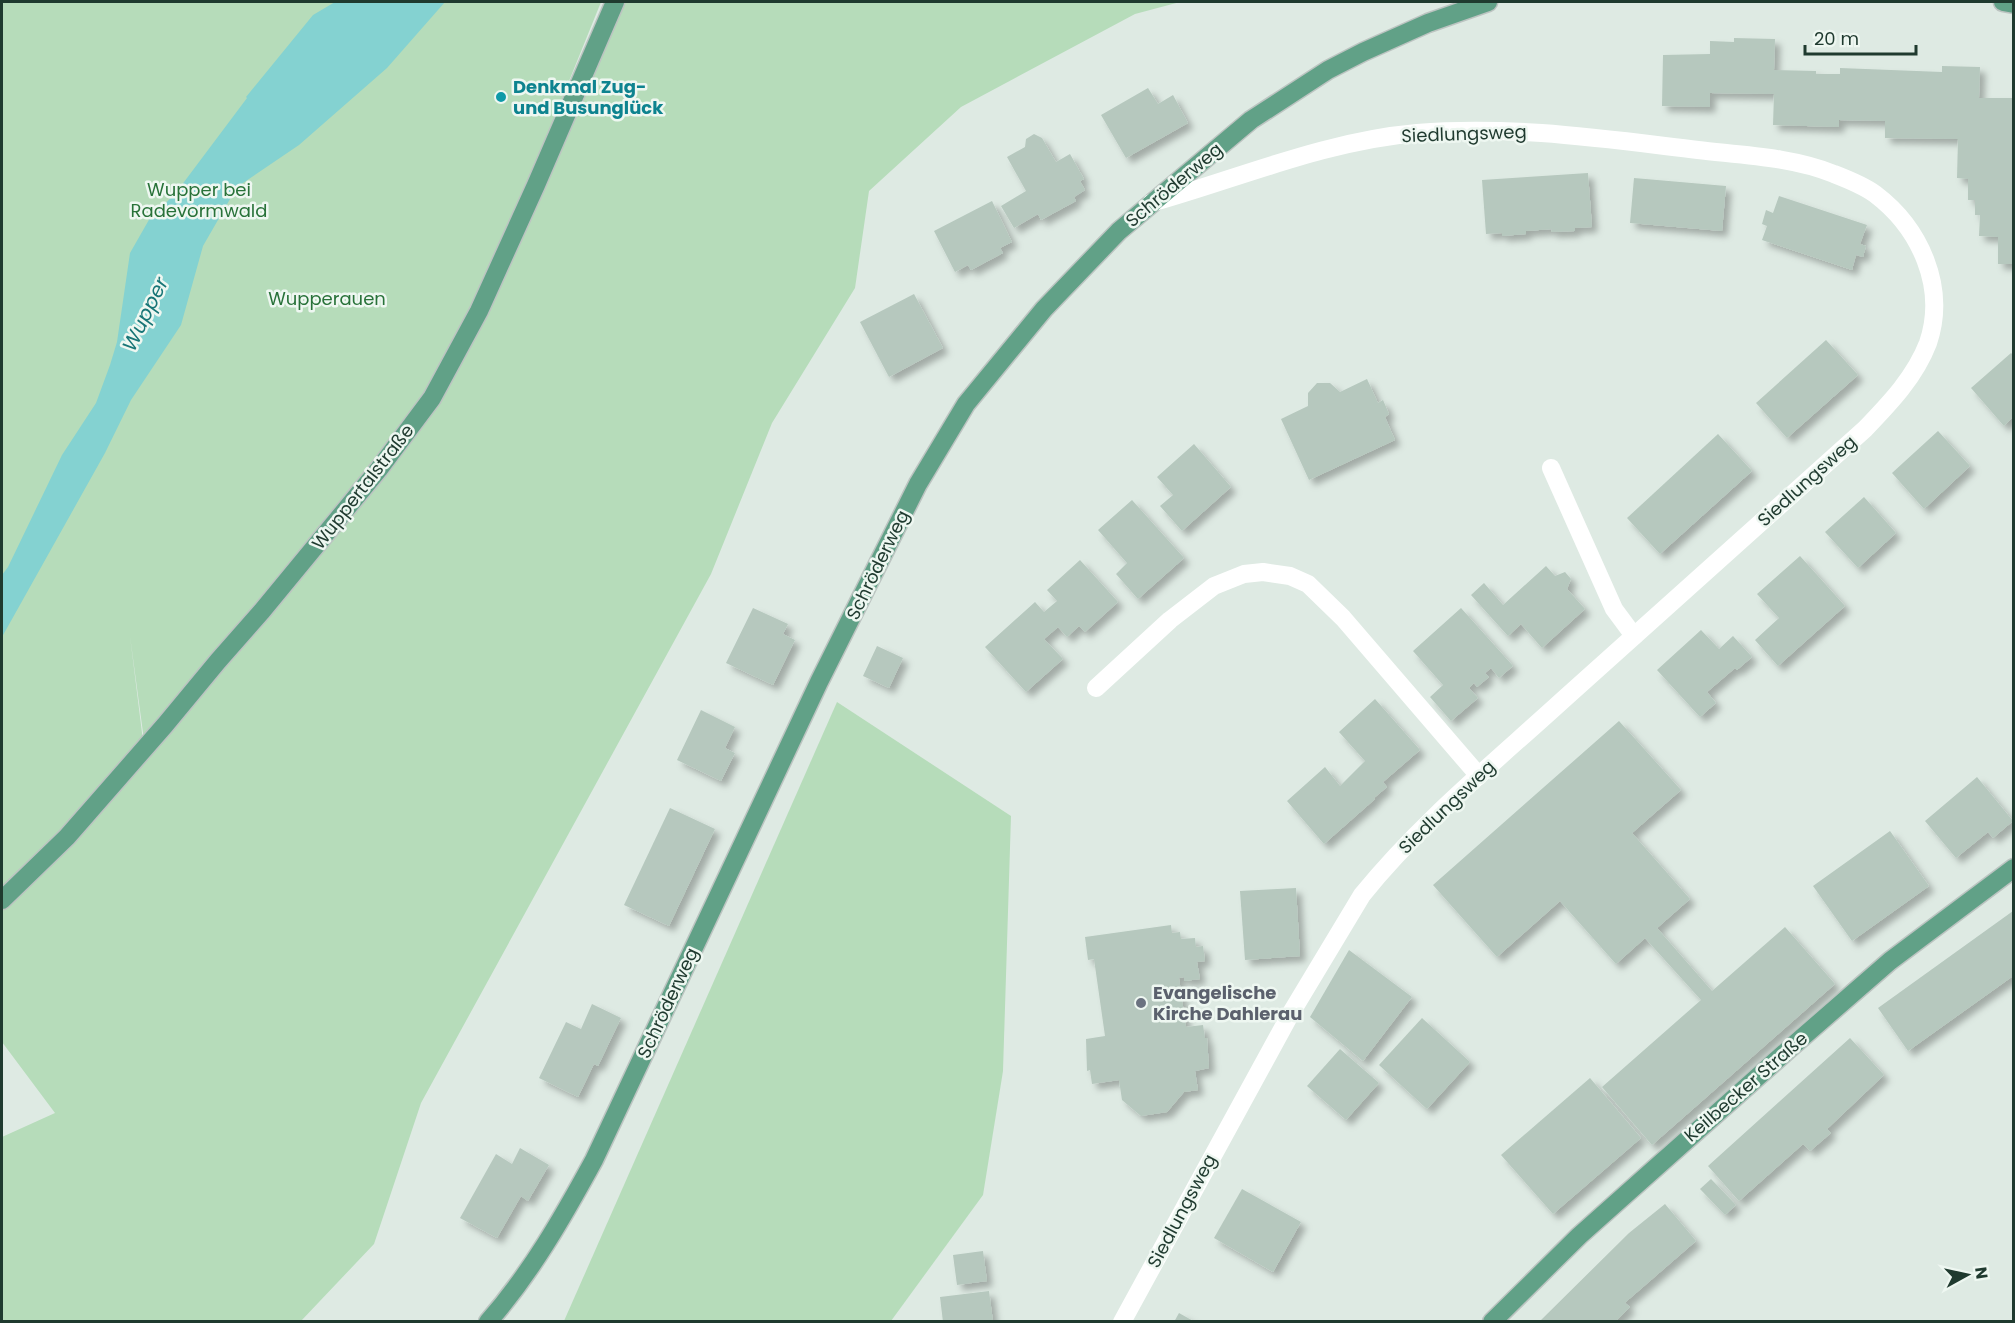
<svg xmlns="http://www.w3.org/2000/svg" width="2015" height="1323" font-family="Poppins,sans-serif">
	<style>
		.green { fill: #b6dcba }
		.water { fill: #84d2d1 }
		.building { fill: #b6c8be; filter: url(#shadow) }
		.lines { fill: none; stroke-linecap: round; stroke-linejoin: round }
		.major-casing { stroke: #bcc4c1; stroke-width: 21 }
		.minor { stroke: #fff; stroke-width: 18 }
		.major { stroke: #61a187; stroke-width: 18 }
		.culture-dot { fill: #0f9aa8; stroke: #eef7f1; stroke-width: 2 }
		.worship-dot { fill: #6b7280; stroke: #eef7f1; stroke-width: 2 }
		.labels { text-anchor: middle; stroke-width: 5; stroke-linejoin: round; paint-order: stroke }
		.culture-label { font-size: 18px; font-weight: bold; fill: #0d838f; stroke: #eef7f1; text-anchor: start }
		.street-label { font-size: 18px; fill: #1f3a2f; stroke: #eef7f1 }
		.park-label { font-size: 18px; fill: #287239; stroke: #eef7f1 }
		.worship-label { font-size: 18px; font-weight: bold; fill: #5b616d; stroke: #eef7f1; text-anchor: start }
		.water-label { font-size: 20px; font-style: italic; fill: #187677; stroke: #eef7f1 }
	</style>
	<defs>
		<filter id="shadow"><feDropShadow dx="5.5" dy="5.5" stdDeviation="3" flood-color="#0004"/></filter>
	</defs>
	<rect width="100%" height="100%" fill="#deeae3"/>
	<g class="green">
		<polygon points="2,2 601,2 529,180 472,309 428,394 307,546 144,740 130,636 143,741 49,854 2,887"/>
		<polygon points="624,2 1180,2 1135,14 961,107 869,191 855,288 772,423 711,574 421,1103 374,1244 301,1321 2,1321 2,1137 55,1113 2,1042 2,910 70,848 222,671 267,617 436,403"/>
		<polygon points="837,702 1011,816 1003,1071 983,1195 891,1321 564,1321"/>
	</g>
	<polygon class="water" points="335,2 445,2 387,68 299,145 237,187 203,246 181,325 131,400 105,453 2,637 2,575 8,567 62,455 96,403 110,365 117,342 130,253 150,218 175,194 247,98 246,97 313,15"/>
	<g class="building">
		<polygon points="1734,38 1775,39 1774,70 1816,71 1816,74 1840,74 1840,68 1942,72 1942,66 1980,67 1979,98 2013,98 2013,264 1998,264 1998,237 1979,236 1980,215 1975,215 1975,200 1968,200 1968,179 1957,178 1958,139 1885,138 1885,121 1839,120 1839,127 1773,125 1774,94 1710,93 1710,107 1662,106 1663,55 1710,54 1710,41 1734,42"/>
		<polygon points="1148,88 1158,104 1173,95 1188,123 1126,158 1101,115"/>
		<polygon points="1034,134 1042,138 1056,162 1070,154 1084,179 1080,181 1085,190 1074,197 1076,201 1041,220 1038,214 1014,228 1001,206 1026,191 1007,157 1025,147 1026,139"/>
		<polygon points="1588,173 1592,227 1575,228 1575,231 1551,232 1552,229 1526,231 1526,234 1502,236 1502,233 1486,234 1482,180"/>
		<polygon points="1634,178 1726,186 1722,231 1630,223"/>
		<polygon points="1779,196 1867,225 1860,244 1866,246 1863,257 1856,255 1852,270 1762,240 1767,226 1762,224 1766,210 1773,213"/>
		<polygon points="992,201 1012,242 1000,248 1003,253 971,270 968,265 955,272 934,231"/>
		<polygon points="914,294 943,348 889,377 860,322"/>
		<polygon points="1826,340 1858,375 1787,438 1756,403"/>
		<polygon points="2011,353 2013,355 2013,417 2004,426 1971,388"/>
		<polygon points="1367,379 1378,403 1383,400 1389,414 1385,417 1395,440 1309,480 1281,419 1308,406 1308,393 1317,383 1330,383 1340,392"/>
		<polygon points="1938,431 1970,466 1924,509 1892,473"/>
		<polygon points="1718,434 1752,471 1660,554 1627,518"/>
		<polygon points="1194,444 1231,487 1182,531 1160,506 1173,495 1157,477"/>
		<polygon points="1864,497 1896,533 1858,568 1825,532"/>
		<polygon points="1132,500 1184,558 1138,599 1116,574 1127,563 1098,530"/>
		<polygon points="1800,556 1845,606 1778,666 1755,640 1779,618 1757,594"/>
		<polygon points="1080,560 1118,602 1085,632 1079,626 1067,637 1058,627 1044,639 1063,659 1026,692 985,647 1035,602 1044,612 1057,601 1047,590"/>
		<polygon points="1546,566 1555,576 1565,572 1571,579 1567,589 1585,609 1542,648 1521,624 1508,636 1471,595 1484,583 1503,605"/>
		<polygon points="753,608 788,624 783,634 795,640 773,685 726,663"/>
		<polygon points="1461,608 1513,666 1499,678 1491,668 1485,673 1489,677 1477,687 1474,683 1469,688 1478,698 1451,721 1430,697 1443,685 1413,651"/>
		<polygon points="1701,630 1719,649 1733,636 1752,657 1737,670 1735,668 1707,692 1716,703 1700,717 1657,670"/>
		<polygon points="877,646 903,658 889,688 863,676"/>
		<polygon points="1375,699 1420,750 1383,782 1387,787 1374,798 1375,799 1324,844 1287,801 1325,767 1340,786 1365,761 1339,732"/>
		<polygon points="701,710 735,727 725,748 735,753 721,781 677,760"/>
		<polygon points="1619,721 1681,790 1632,833 1690,899 1657,928 1712,991 1785,927 1835,984 1652,1145 1602,1087 1701,1000 1645,938 1616,964 1560,901 1497,957 1433,885"/>
		<polygon points="1977,777 2013,821 1993,838 1988,832 1956,858 1925,821"/>
		<polygon points="670,808 715,829 669,926 624,905"/>
		<polygon points="1890,831 1929,886 1852,941 1813,886"/>
		<polygon points="1296,888 1300,956 1245,960 1240,891"/>
		<polygon points="2013,911 2013,976 1908,1051 1878,1008"/>
		<polygon points="1171,925 1172,933 1180,932 1181,939 1195,938 1196,947 1203,946 1205,961 1197,962 1200,979 1184,981 1184,977 1179,978 1186,1027 1203,1025 1205,1038 1207,1038 1209,1068 1195,1071 1198,1090 1184,1092 1167,1112 1141,1116 1122,1100 1119,1080 1092,1084 1090,1070 1087,1071 1086,1039 1105,1036 1094,959 1088,960 1085,937"/>
		<polygon points="1349,950 1412,997 1363,1061 1310,1017"/>
		<polygon points="592,1004 621,1018 598,1066 594,1064 578,1097 539,1078 566,1022 581,1029"/>
		<polygon points="1422,1018 1470,1062 1427,1109 1379,1065"/>
		<polygon points="1850,1038 1884,1075 1827,1129 1831,1133 1810,1151 1803,1144 1739,1201 1708,1166"/>
		<polygon points="1340,1049 1379,1083 1346,1120 1307,1086"/>
		<polygon points="1590,1078 1641,1138 1553,1214 1501,1155"/>
		<polygon points="520,1148 549,1165 528,1201 521,1196 497,1238 460,1218 496,1154 512,1164"/>
		<polygon points="1711,1179 1736,1205 1725,1215 1700,1189"/>
		<polygon points="1242,1189 1301,1222 1273,1272 1214,1238"/>
		<polygon points="1665,1204 1696,1241 1628,1300 1625,1303 1630,1307 1615,1322 1539,1322 1629,1233"/>
		<polygon points="983,1251 987,1281 957,1285 953,1255"/>
		<polygon points="989,1291 993,1322 943,1322 940,1297"/>
		<polygon points="1179,1313 1195,1322 1174,1322"/>
	</g>
	<g class="lines">
		<defs>
			<g id="major">
				<polyline points="2003,2 2014,4"/>
				<polyline points="2,900 67,837 165,725 218,661 262,611 379,469 432,398 479,311 536,185 615,2"/>
				<path d="M488,1322C531,1273 563,1217 594,1160L819,682L918,484L966,404L1044,309L1119,231L1251,120L1328,70L1363,52L1428,23L1488,2"/>
				<polyline points="1492,1322 1579,1236 1790,1048 1890,961 2014,868"/>
			</g>
		</defs>
		<use href="#major" class="major-casing"/>
		<g class="minor">
			<polyline points="1551,468 1614,609 1634,636"/>
			<polyline points="1096,688 1170,620 1214,586 1244,574 1263,572 1290,576 1308,584 1343,618 1479,776"/>
			<path d="M1122,1322L1291,1013L1362,895C1421,822 1495,762 1564,699C1664,609 1764,519 1865,429C1890,403 1915,377 1928,343C1947,287 1920,228 1875,194C1864,186 1847,179 1834,174C1793,157 1741,155 1698,150C1605,139 1512,125 1417,133C1325,141 1240,178 1151,203"/>
		</g>
		<use href="#major" class="major"/>
	</g>
	<circle class="culture-dot" cx="501" cy="97" r="6"/>
	<circle class="worship-dot" cx="1141" cy="1003" r="6"/>
	<g class="labels">
		<g class="culture-label">
			<text x="513" y="93">Denkmal Zug-<tspan x="513" dy="21">und Busunglück</tspan></text>
		</g>
		<g class="street-label">
			<text transform="translate(1464 134) rotate(-2)" y="6">Siedlungsweg</text>
			<text transform="translate(1174 185) rotate(-40)" y="6">Schröderweg</text>
			<text transform="translate(1807 481) rotate(-42)" y="6">Siedlungsweg</text>
			<text transform="translate(363 487) rotate(-52)" y="6">Wuppertalstraße</text>
			<text transform="translate(878 565) rotate(-64)" y="6">Schröderweg</text>
			<text transform="translate(1447 807) rotate(-44)" y="6">Siedlungsweg</text>
			<text transform="translate(668 1003) rotate(-65)" y="6">Schröderweg</text>
			<text transform="translate(1746 1087) rotate(-41)" y="6">Keilbecker Straße</text>
			<text transform="translate(1182 1211) rotate(-62)" y="6">Siedlungsweg</text>
		</g>
		<g class="park-label">
			<text x="199" y="196">Wupper bei<tspan x="199" dy="21">Radevormwald</tspan></text>
			<text x="327" y="305">Wupperauen</text>
		</g>
		<g class="worship-label">
			<text x="1153" y="999">Evangelische<tspan x="1153" dy="21">Kirche Dahlerau</tspan></text>
		</g>
		<g class="water-label">
			<text transform="translate(145 314) rotate(-64)" y="7">Wupper</text>
		</g>
	</g>
	<rect width="2015" height="1323" fill="none" stroke="#1f3a2f" stroke-width="6"/>
	<g transform="translate(1967 1275) rotate(82)" stroke="#eef7f1" stroke-width="4.5" paint-order="stroke">
	<path d="M0-4.5L10 22L0 15L-10 22Z" fill="#1f3a2f"/>
	<text y="-9" font-size="16" font-weight="bold" text-anchor="middle" fill="#1f3a2f">N</text>
	</g>
	<path d="M1805 45v9h111v-9" fill="none" stroke="#1f3a2f" stroke-width="3"/>
	<text x="1814" y="45" font-size="18" fill="#1f3a2f" stroke="#eef7f1" stroke-width="4.5" paint-order="stroke">20 m</text>
</svg>
